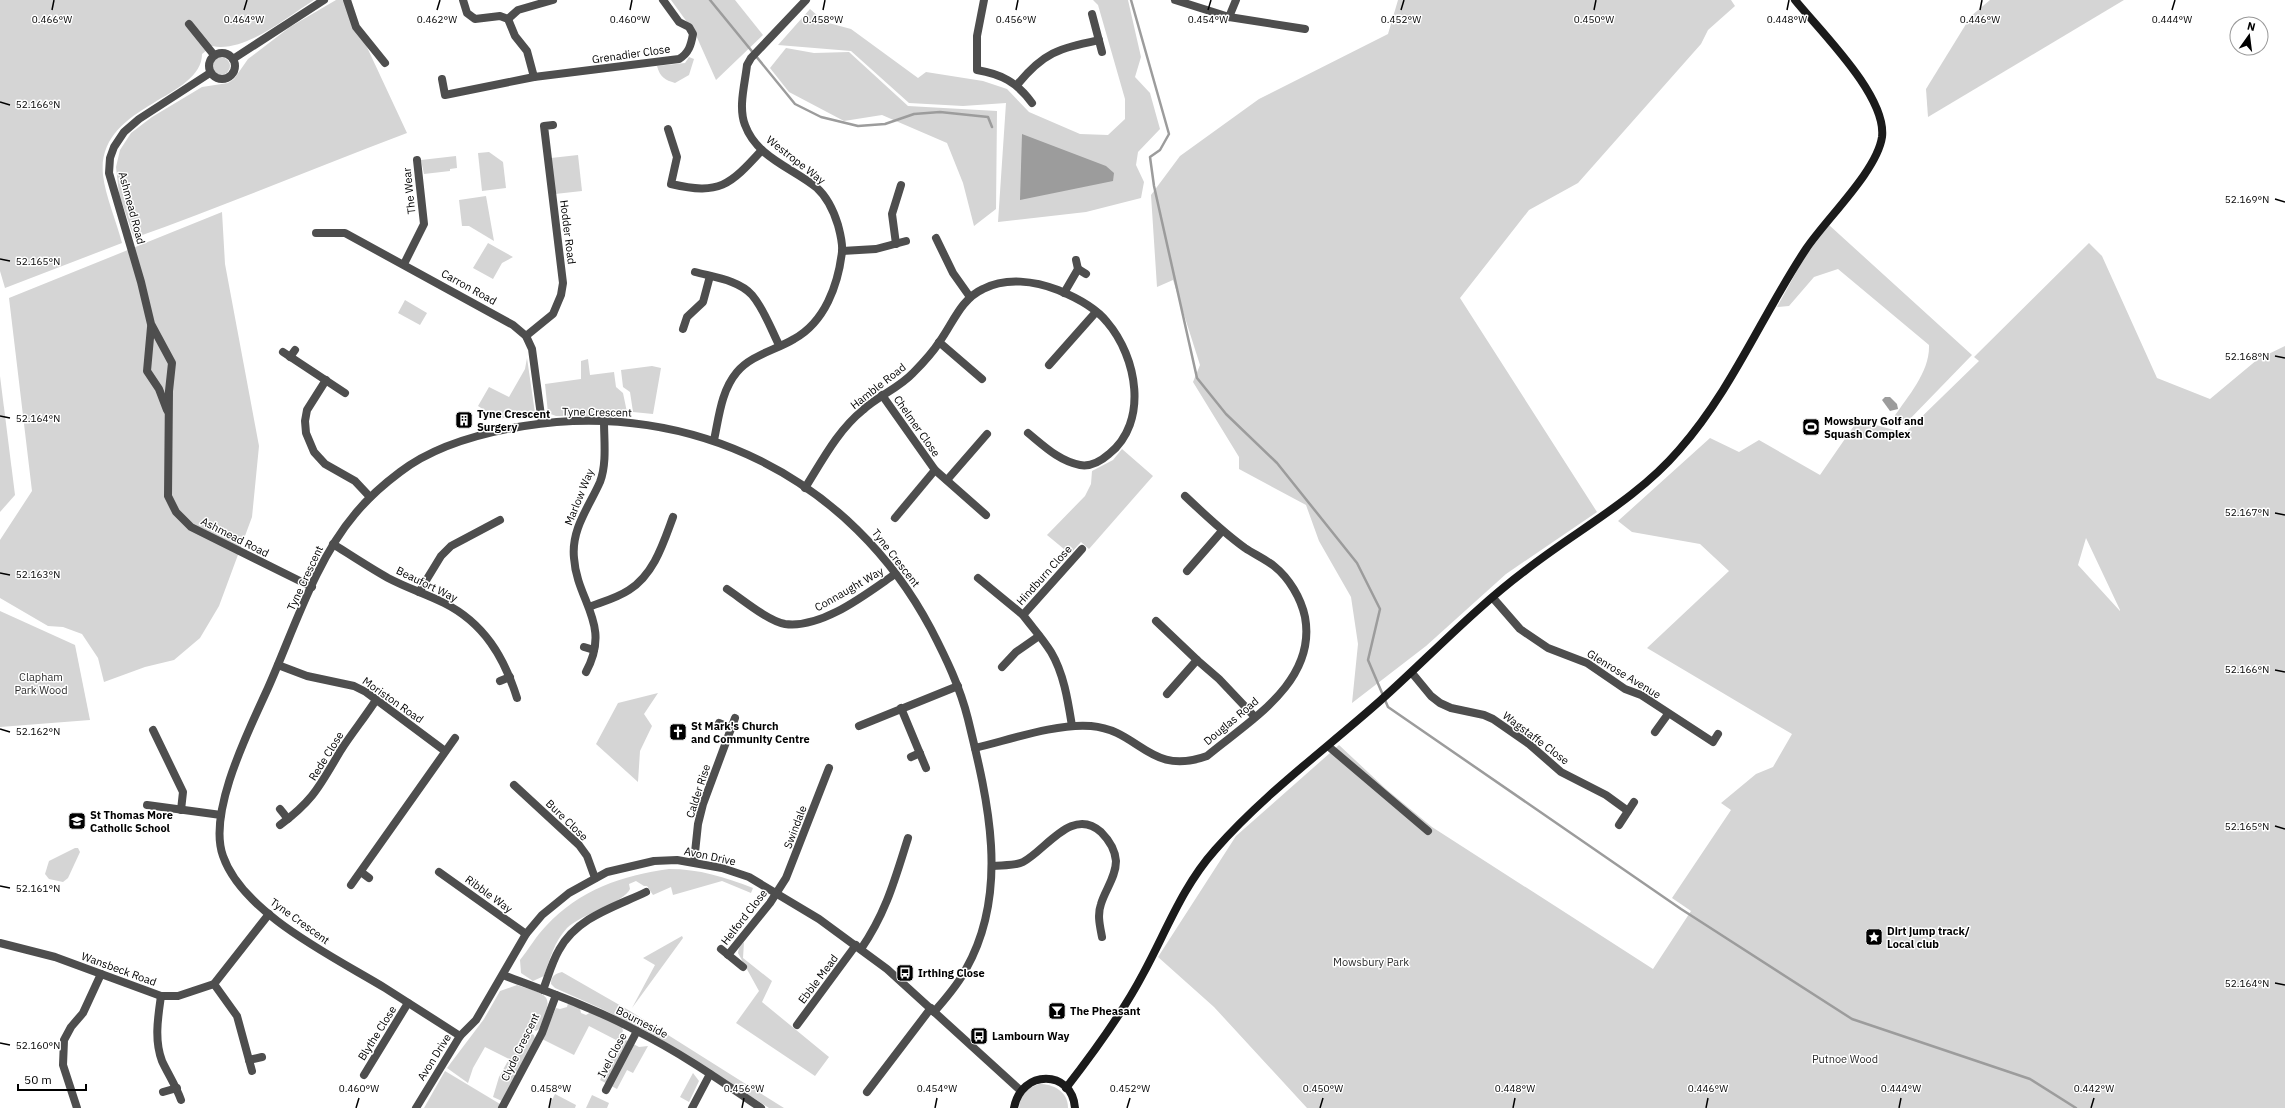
<svg xmlns="http://www.w3.org/2000/svg" width="2285" height="1108" font-family="'IBM Plex Sans',sans-serif">
	<style>
		.green { fill: #d5d5d5; fill-rule: evenodd }
		.water { fill: #9c9c9c }
		.lines { fill: none; stroke-linecap: round; stroke-linejoin: round }
		.stream { stroke: #9c9c9c; stroke-width: 2.5 }
		.minor { stroke: #4e4e4e; stroke-width: 8 }
		.tertiary { stroke: #4e4e4e; stroke-width: 8 }
		.secondary { stroke: #1b1b1b; stroke-width: 8 }
		.ticks { fill: none; stroke: #000; stroke-width: 1.5 }
		.labels { text-anchor: middle; stroke-width: 3; stroke-linejoin: round; paint-order: stroke }
		.street-label { font-size: 11px; fill: #000; stroke: #fff }
		.poi-label { font-size: 11px; font-weight: bold; fill: #000; stroke: #fff; text-anchor: start }
		.park-label { font-size: 11px; fill: #2c2c2c; stroke: #fff }
		.ticks-label { font-size: 10px; text-anchor: middle; fill: #000; stroke: #fff; stroke-width: 3; stroke-linejoin: round; paint-order: stroke }
	</style>
	<rect width="100%" height="100%" fill="#fff"/>
	<g class="green">
		<path d="M0,0H314C287,17 245,53 212,46L202,54C202,100 96,104 103,175C105,195 117,223 122,243L5,288L0,271Z"/>
		<path d="M336,0H345L407,133C315,168 226,205 134,238L119,194L116,167L120,150L131,133L152,117L202,87L228,83L234,79L248,59L290,27Z"/>
		<polygon points="671,0 735,0 763,35 716,80 695,33"/>
		<polygon points="1093,0 1128,0 1141,57 1135,77 1150,93 1160,129 1138,152 1136,165 1144,182 1141,198 1086,212 998,222 1006,103 963,106 909,103 851,51 778,45 810,9 825,22 851,29 918,78 926,72 983,81 1007,89 1029,112 1080,134 1108,135 1125,119 1125,99 1098,5"/>
		<polygon points="1398,0 1731,0 1735,6 1708,30 1701,44 1578,183 1529,210 1460,298 1597,512 1506,574 1426,646 1352,703 1358,644 1351,597 1319,541 1306,505 1239,469 1239,457 1193,382 1200,365 1173,280 1157,287 1151,195 1180,156 1259,99 1388,34"/>
		<polygon points="1990,0 2124,0 1928,117 1926,89 1971,16"/>
		<polygon points="786,48 814,53 849,52 908,106 997,111 996,209 974,226 963,183 947,143 882,115 844,121 789,92 770,68"/>
		<circle cx="221" cy="66" r="9"/>
		<path d="M689,57L694,59L689,75L675,83C665,80 660,77 657,66L685,63Z"/>
		<polygon points="489,152 503,162 506,188 482,191 478,153"/>
		<polygon points="578,155 582,191 555,194 551,158"/>
		<polygon points="456,156 457,168 450,169 450,171 424,174 421,160"/>
		<polygon points="486,196 494,241 469,226 462,226 459,200"/>
		<polygon points="222,212 225,264 259,446 252,517 219,606 200,638 174,660 145,667 104,682 98,658 82,634 63,627 48,626 0,598 0,540 32,491 9,298"/>
		<path d="M1829,225L1972,355L1906,423L1900,424L1894,417C1908,396 1930,372 1929,345L1838,269L1814,277L1789,306L1777,307L1804,258Z"/>
		<polygon points="488,243 513,257 502,263 493,279 473,268"/>
		<path d="M2089,243L2102,256L2157,378L2210,399L2258,359L2285,346V1108H1307L1214,1007L1158,957L1236,836L1339,745L1386,789L1432,827L1653,969L1691,911L1672,898L1731,810L1721,803L1756,774L1773,767L1792,734L1647,648L1729,571L1700,544L1632,532L1618,521L1710,438L1739,452L1759,440L1820,475L1858,420L1905,433L1979,361L1974,357ZM2086,538L2120,610V611L2078,565Z"/>
		<polygon points="405,300 427,313 420,325 398,313"/>
		<polygon points="527,358 535,413 498,419 478,406 489,387 509,397 525,369"/>
		<polygon points="588,359 590,375 614,372 616,387 623,393 628,417 556,416 548,413 545,384 581,379 581,361"/>
		<polygon points="652,366 661,368 653,414 633,412 630,392 623,387 621,370"/>
		<polygon points="0,376 15,495 0,512"/>
		<polygon points="1122,449 1153,476 1089,549 1081,542 1070,554 1047,535 1085,496 1091,484 1092,471 1113,460"/>
		<polygon points="0,611 75,645 90,720 0,727"/>
		<polygon points="658,693 644,714 652,726 640,751 638,782 596,744 618,703"/>
		<polygon points="75,848 78,848 80,852 68,878 63,882 49,879 45,874 49,861"/>
		<path d="M669,869C699,869 725,877 753,888L751,893L722,881L673,895L671,887L653,895L647,886H644L636,881L629,884L630,889C624,903 581,914 567,928C554,942 550,959 544,976L533,981L521,973L520,960C529,949 536,936 546,926C579,890 623,875 669,869Z"/>
		<polygon points="682,936 683,938 632,1008 655,965 643,958"/>
		<polygon points="744,942 743,958 772,981 762,1002 829,1057 815,1076 736,1023 759,991 738,953 739,948"/>
		<path d="M562,972L630,1011L784,1108H769L656,1036L602,1009L555,988L551,984C551,976 555,974 562,972Z"/>
		<path d="M517,985C551,996 554,995 539,1029L536,1031L531,1028L529,1032L534,1035L535,1039L502,1101L493,1097L499,1077L509,1059L485,1047L473,1068L468,1083L447,1068L484,1019L500,991Z"/>
		<polygon points="568,1003 580,1008 581,1013 586,1015 591,1012 622,1027 623,1031 618,1041 589,1026 574,1055 542,1039 556,1008 560,1009 567,1007"/>
		<polygon points="622,1038 639,1047 648,1046 633,1073 627,1070 617,1089 600,1080"/>
		<polygon points="445,1071 500,1104 498,1108 424,1108"/>
		<polygon points="693,1073 699,1081 689,1102 680,1097"/>
		<path d="M1039,1084C1053,1084 1068,1091 1068,1108H1019C1020,1095 1027,1088 1039,1084Z"/>
		<polygon points="555,1094 576,1105 575,1108 548,1108"/>
		<polygon points="592,1095 609,1103 607,1108 586,1108"/>
	</g>
	<g class="water">
		<polygon points="1022,134 1106,166 1114,173 1113,181 1020,200"/>
		<polygon points="1885,397 1890,397 1897,404 1898,409 1890,411 1882,400"/>
	</g>
	<g class="lines">
		<g class="stream">
			<polyline points="710,0 795,104 821,117 858,126 885,124 914,114 940,112 988,117 992,127"/>
			<polyline points="1131,0 1169,134 1160,150 1150,157 1154,186 1197,378 1226,414 1277,463 1357,563 1380,609 1368,660 1388,707 1681,909 1852,1019 2030,1079 2076,1108"/>
		</g>
		<g class="minor">
			<polyline points="347,0 356,27 385,63"/>
			<polyline points="463,0 467,13 475,19 500,16 508,19 515,36 527,51 534,77"/>
			<path d="M984,0L977,36V70C1001,74 1017,82 1032,103"/>
			<polyline points="1175,0 1229,17 1305,29"/>
			<polyline points="1092,14 1102,52"/>
			<polyline points="1229,17 1236,0"/>
			<polyline points="508,19 518,10 553,0"/>
			<polyline points="189,24 214,55"/>
			<circle cx="222" cy="66" r="13"/>
			<polyline points="233,59 324,0"/>
			<polyline points="210,73 139,119 124,132 114,147 110,158 109,173 141,282 151,324 172,363 169,391 168,496 176,512 191,527 312,587"/>
			<path d="M442,79L445,95L534,77L679,59C689,53 691,45 693,34L689,27L679,22L663,0"/>
			<path d="M1017,85C1044,52 1058,49 1099,40"/>
			<path d="M668,129L677,157L671,184C720,195 729,186 762,150"/>
			<polyline points="316,233 345,233 513,325 526,336 532,349 542,423"/>
			<polyline points="936,238 953,273 970,297"/>
			<polyline points="896,244 892,214 901,185"/>
			<polyline points="842,251 876,249 906,241"/>
			<polyline points="404,264 424,224 417,160"/>
			<polyline points="1078,269 1086,274"/>
			<path d="M695,272C713,277 739,280 752,295C764,309 771,329 779,345"/>
			<polyline points="1064,293 1078,269 1076,260"/>
			<polyline points="151,327 147,371 159,389 167,410"/>
			<polyline points="683,329 687,317 703,302 710,276"/>
			<polyline points="526,336 553,314 561,295 563,283 544,126 553,125"/>
			<polyline points="939,342 982,379"/>
			<polyline points="283,352 345,393"/>
			<polyline points="290,357 295,350"/>
			<polyline points="1049,365 1096,312"/>
			<polyline points="326,380 307,410 305,421 306,433 314,452 325,464 355,481 370,497"/>
			<polyline points="882,395 935,470 986,515"/>
			<path d="M714,440C719,417 721,391 737,372C751,355 776,350 794,339C825,322 838,285 842,252C843,243 840,233 838,225C834,212 827,197 817,188C793,168 757,158 745,125C738,107 745,84 747,65L751,58L806,0"/>
			<polyline points="947,480 987,434"/>
			<path d="M805,488C822,461 838,430 863,410C878,396 899,388 913,373C922,364 933,352 940,341C953,323 961,299 983,289C1006,277 1035,281 1058,290C1075,297 1096,308 1107,322C1137,357 1149,422 1109,454C1101,461 1091,467 1080,465C1059,461 1044,446 1028,433"/>
			<polyline points="895,518 935,470"/>
			<path d="M333,544C352,556 370,568 388,578C407,588 426,594 444,603C484,623 504,657 517,698"/>
			<polyline points="1187,571 1222,531"/>
			<polyline points="978,578 1023,615"/>
			<path d="M727,589C742,599 768,621 785,624C822,629 866,594 895,574"/>
			<polyline points="419,592 441,556 451,546 500,520"/>
			<polyline points="1493,598 1520,629 1548,648 1587,663 1625,689 1641,695 1713,742 1718,734"/>
			<path d="M589,607C602,602 617,598 629,590C654,574 663,544 673,517"/>
			<polyline points="1156,621 1197,660"/>
			<polyline points="584,647 594,650"/>
			<polyline points="278,665 307,676 354,686 366,692 445,751"/>
			<polyline points="1002,667 1016,652 1039,636"/>
			<path d="M586,672C612,624 577,602 574,558C571,529 589,507 600,482C607,464 604,440 604,421"/>
			<polyline points="1412,673 1431,696 1440,703 1451,708 1484,715 1493,719 1529,744 1561,772 1606,795 1628,811"/>
			<polyline points="500,681 510,677"/>
			<polyline points="1167,694 1197,660 1219,679 1254,716"/>
			<polyline points="901,708 926,768"/>
			<polyline points="719,723 731,728"/>
			<polyline points="859,726 958,686"/>
			<path d="M1072,726C1068,701 1064,674 1051,652C1043,639 1032,627 1023,615L1082,549"/>
			<polyline points="153,730 183,792 181,810"/>
			<polyline points="1655,732 1668,714"/>
			<polyline points="1328,746 1428,831"/>
			<path d="M975,748C1009,740 1057,723 1091,726C1140,730 1149,777 1207,756C1249,721 1317,682 1305,617C1301,598 1289,578 1274,566C1265,559 1254,554 1245,548C1224,533 1205,515 1185,496"/>
			<polyline points="911,757 920,753"/>
			<polyline points="514,785 579,845 587,856 595,878"/>
			<polyline points="147,805 221,815"/>
			<polyline points="280,809 288,819"/>
			<path d="M280,825C314,800 320,785 341,750C352,733 365,717 376,700"/>
			<polyline points="1619,825 1634,802"/>
			<polyline points="694,862 698,824 703,804 735,718"/>
			<path d="M993,866C1002,865 1015,866 1023,862C1046,850 1072,806 1101,832C1109,840 1115,849 1116,861C1116,877 1105,890 1101,904C1097,915 1100,926 1102,937"/>
			<polyline points="361,872 369,878"/>
			<polyline points="439,872 526,934"/>
			<polyline points="351,885 455,738"/>
			<polyline points="0,943 55,957 161,996 178,996 214,984 269,914"/>
			<polyline points="721,949 743,967"/>
			<path d="M861,949C886,913 895,879 908,838"/>
			<polyline points="728,955 770,903 786,878 829,768"/>
			<path d="M503,975C548,992 594,1008 637,1031C681,1053 721,1081 761,1108"/>
			<polyline points="214,984 237,1016 252,1071"/>
			<path d="M543,990C548,977 552,962 559,950C577,917 615,907 646,892"/>
			<path d="M161,996C158,1017 154,1040 162,1061C168,1074 176,1086 181,1100"/>
			<polyline points="797,1025 856,945"/>
			<path d="M460,1036C435,1020 410,1004 385,988C336,958 243,914 223,856C207,812 250,728 268,688C293,632 315,561 355,514C368,498 384,484 400,472C435,445 481,433 524,426C692,399 851,478 931,629C946,658 960,687 968,719C988,801 1010,891 966,969C958,985 946,998 934,1012"/>
			<polyline points="249,1060 262,1057"/>
			<polyline points="364,1075 408,1003"/>
			<polyline points="606,1090 637,1031"/>
			<polyline points="163,1092 177,1088"/>
			<polyline points="867,1092 931,1008"/>
			<polyline points="77,1108 63,1065 64,1040 71,1027 83,1013 101,974"/>
			<polyline points="502,1108 542,1033 556,995"/>
			<polyline points="692,1108 710,1074"/>
		</g>
		<polyline class="tertiary" points="416,1108 460,1036 476,1020 526,934 542,915 569,893 607,872 654,861 677,860 722,868 749,877 819,919 887,969 1020,1090"/>
		<g class="secondary">
			<path d="M1066,1088C1094,1052 1122,1014 1143,974C1166,932 1182,887 1215,850C1264,794 1326,749 1381,700C1429,657 1474,609 1526,570C1577,530 1636,500 1679,450C1732,390 1762,315 1806,249C1826,219 1877,171 1882,137C1887,96 1820,31 1795,0"/>
			<path d="M1014,1108C1021,1069 1072,1069 1075,1108"/>
		</g>
	</g>
	<path class="ticks" d="M52,10L54,0M244,10L247,0M437,10L440,0M630,10L632,0M823,10L825,0M1016,10L1018,0M1208,10L1211,0M1401,10L1404,0M1594,10L1596,0M1787,10L1789,0M1980,10L1982,0M2172,10L2175,0M0,102L10,105M2275,199L2285,202M0,259L10,261M2275,356L2285,358M0,416L10,418M2275,513L2285,515M0,573L10,575M2275,670L2285,672M0,729L10,732M2275,826L2285,829M0,886L10,888M2275,983L2285,985M0,1043L10,1045M356,1108L359,1098M549,1108L551,1098M742,1108L744,1098M935,1108L937,1098M1127,1108L1130,1098M1320,1108L1323,1098M1513,1108L1515,1098M1706,1108L1708,1098M1899,1108L1901,1098M2091,1108L2094,1098"/>
	<defs>
		<symbol id="building-square" viewBox="-11 -11 22 22"><rect x="-9" y="-9" width="18" height="18" rx="4" fill="#000" stroke="#fff"/><path d="M-4-6H4V6H1V3H-1V6H-4ZM-2.5-4.3h1.7v1.8h-1.7ZM.8-4.3h1.7v1.8H.8ZM-2.5-1h1.7V.8h-1.7ZM.8-1h1.7V.8H.8Z" fill="#fff"/></symbol>
		<symbol id="stadium-square" viewBox="-11 -11 22 22"><rect x="-9" y="-9" width="18" height="18" rx="4" fill="#000" stroke="#fff"/><path d="M0-5a6.5 5 0 1 0 0 10a6.5 5 0 1 0 0-10ZM-3.5-1.8h7v3.6h-7Z" fill="#fff"/></symbol>
		<symbol id="church-square" viewBox="-11 -11 22 22"><rect x="-9" y="-9" width="18" height="18" rx="4" fill="#000" stroke="#fff"/><path d="M-1.2-6h2.4v3.5h3.3v2.4h-3.3V6h-2.4V-.1h-3.3v-2.4h3.3Z" fill="#fff"/></symbol>
		<symbol id="school-square" viewBox="-11 -11 22 22"><rect x="-9" y="-9" width="18" height="18" rx="4" fill="#000" stroke="#fff"/><path d="M0-5L7-2L0 1L-7-2ZM-4 1L0 2.5L4 1V4Q0 6-4 4Z" fill="#fff"/></symbol>
		<symbol id="sight-square" viewBox="-11 -11 22 22"><rect x="-9" y="-9" width="18" height="18" rx="4" fill="#000" stroke="#fff"/><path d="M0-6L1.8-2.2L6-1.7L2.9 1.2L3.7 5.4L0 3.3L-3.7 5.4L-2.9 1.2L-6-1.7L-1.8-2.2Z" fill="#fff"/></symbol>
		<symbol id="bus-square" viewBox="-11 -11 22 22"><rect x="-9" y="-9" width="18" height="18" rx="4" fill="#000" stroke="#fff"/><path d="M-5-6H5V4H4V6H2V4H-2V6H-4V4H-5ZM-3.5-4V0h7V-4ZM-3.5 1.2v1.5H-2V1.2ZM2 1.2v1.5H3.5V1.2Z" fill="#fff"/></symbol>
		<symbol id="bar-square" viewBox="-11 -11 22 22"><rect x="-9" y="-9" width="18" height="18" rx="4" fill="#000" stroke="#fff"/><path d="M-6-5H6L.8 .8V4.5H3.5V6h-7V4.5H-.8V.8Z" fill="#fff"/></symbol>
	</defs>
	<g fill-rule="evenodd">
		<use href="#building-square" x="454" y="410" width="20" height="20"/>
		<use href="#stadium-square" x="1801" y="417" width="20" height="20"/>
		<use href="#church-square" x="668" y="722" width="20" height="20"/>
		<use href="#school-square" x="67" y="811" width="20" height="20"/>
		<use href="#sight-square" x="1864" y="927" width="20" height="20"/>
		<use href="#bus-square" x="895" y="963" width="20" height="20"/>
		<use href="#bar-square" x="1047" y="1001" width="20" height="20"/>
		<use href="#bus-square" x="969" y="1026" width="20" height="20"/>
	</g>
	<g class="labels">
		<g class="street-label">
			<text transform="translate(631 54) rotate(-8)" y="4">Grenadier Close</text>
			<text transform="translate(796 160) rotate(38)" y="4">Westrope Way</text>
			<text transform="translate(409 191) rotate(-96)" y="4">The Wear</text>
			<text transform="translate(132 208) rotate(75)" y="4">Ashmead Road</text>
			<text transform="translate(568 232) rotate(83)" y="4">Hodder Road</text>
			<text transform="translate(469 287) rotate(29)" y="4">Carron Road</text>
			<text transform="translate(878 386) rotate(-38)" y="4">Hamble Road</text>
			<text transform="translate(597 412) rotate(1)" y="4">Tyne Crescent</text>
			<text transform="translate(917 426) rotate(55)" y="4">Chelmer Close</text>
			<text transform="translate(579 497) rotate(-68)" y="4">Marlow Way</text>
			<text transform="translate(235 537) rotate(27)" y="4">Ashmead Road</text>
			<text transform="translate(896 558) rotate(52)" y="4">Tyne Crescent</text>
			<text transform="translate(1044 575) rotate(-48)" y="4">Hindburn Close</text>
			<text transform="translate(305 578) rotate(-65)" y="4">Tyne Crescent</text>
			<text transform="translate(427 584) rotate(26)" y="4">Beaufort Way</text>
			<text transform="translate(849 589) rotate(-30)" y="4">Connaught Way</text>
			<text transform="translate(1624 674) rotate(31)" y="4">Glenrose Avenue</text>
			<text transform="translate(393 700) rotate(35)" y="4">Moriston Road</text>
			<text transform="translate(1231 721) rotate(-40)" y="4">Douglas Road</text>
			<text transform="translate(1536 738) rotate(37)" y="4">Wagstaffe Close</text>
			<text transform="translate(326 756) rotate(-58)" y="4">Rede Close</text>
			<text transform="translate(698 791) rotate(-72)" y="4">Calder Rise</text>
			<text transform="translate(567 820) rotate(44)" y="4">Bure Close</text>
			<text transform="translate(795 827) rotate(-69)" y="4">Swindale</text>
			<text transform="translate(710 856) rotate(12)" y="4">Avon Drive</text>
			<text transform="translate(489 894) rotate(36)" y="4">Ribble Way</text>
			<text transform="translate(744 917) rotate(-52)" y="4">Helford Close</text>
			<text transform="translate(300 921) rotate(36)" y="4">Tyne Crescent</text>
			<text transform="translate(119 969) rotate(20)" y="4">Wansbeck Road</text>
			<text transform="translate(818 979) rotate(-53)" y="4">Ebble Mead</text>
			<text transform="translate(642 1022) rotate(27)" y="4">Bourneside</text>
			<text transform="translate(377 1033) rotate(-58)" y="4">Blythe Close</text>
			<text transform="translate(520 1047) rotate(-64)" y="4">Clyde Crescent</text>
			<text transform="translate(612 1055) rotate(-62)" y="4">Ivel Close</text>
			<text transform="translate(434 1057) rotate(-58)" y="4">Avon Drive</text>
		</g>
		<g class="poi-label">
			<text x="477" y="418">Tyne Crescent<tspan x="477" dy="13">Surgery</tspan></text>
			<text x="1824" y="425">Mowsbury Golf and<tspan x="1824" dy="13">Squash Complex</tspan></text>
			<text x="691" y="730">St Mark's Church<tspan x="691" dy="13">and Community Centre</tspan></text>
			<text x="90" y="819">St Thomas More<tspan x="90" dy="13">Catholic School</tspan></text>
			<text x="1887" y="935">Dirt jump track/<tspan x="1887" dy="13">Local club</tspan></text>
			<text x="918" y="977">Irthing Close</text>
			<text x="1070" y="1015">The Pheasant</text>
			<text x="992" y="1040">Lambourn Way</text>
		</g>
		<g class="park-label">
			<text x="41" y="681">Clapham<tspan x="41" dy="13">Park Wood</tspan></text>
			<text x="1371" y="966">Mowsbury Park</text>
			<text x="1845" y="1063">Putnoe Wood</text>
		</g>
	</g>
	<g class="ticks-label">
		<text x="52" y="23">0.466°W</text>
		<text x="244" y="23">0.464°W</text>
		<text x="437" y="23">0.462°W</text>
		<text x="630" y="23">0.460°W</text>
		<text x="823" y="23">0.458°W</text>
		<text x="1016" y="23">0.456°W</text>
		<text x="1208" y="23">0.454°W</text>
		<text x="1401" y="23">0.452°W</text>
		<text x="1594" y="23">0.450°W</text>
		<text x="1787" y="23">0.448°W</text>
		<text x="1980" y="23">0.446°W</text>
		<text x="2172" y="23">0.444°W</text>
		<text x="38" y="108">52.166°N</text>
		<text x="2247" y="203">52.169°N</text>
		<text x="38" y="265">52.165°N</text>
		<text x="2247" y="360">52.168°N</text>
		<text x="38" y="422">52.164°N</text>
		<text x="2247" y="516">52.167°N</text>
		<text x="38" y="578">52.163°N</text>
		<text x="2247" y="673">52.166°N</text>
		<text x="38" y="735">52.162°N</text>
		<text x="2247" y="830">52.165°N</text>
		<text x="38" y="892">52.161°N</text>
		<text x="2247" y="987">52.164°N</text>
		<text x="38" y="1049">52.160°N</text>
		<text x="359" y="1092">0.460°W</text>
		<text x="551" y="1092">0.458°W</text>
		<text x="744" y="1092">0.456°W</text>
		<text x="937" y="1092">0.454°W</text>
		<text x="1130" y="1092">0.452°W</text>
		<text x="1323" y="1092">0.450°W</text>
		<text x="1515" y="1092">0.448°W</text>
		<text x="1708" y="1092">0.446°W</text>
		<text x="1901" y="1092">0.444°W</text>
		<text x="2094" y="1092">0.442°W</text>
	</g>
	<g transform="translate(2249 36) rotate(14)"><circle r="19" fill="#ffffff" stroke="#999999"/>
	<path d="M0-3L7 15L0 10L-7 15Z" fill="#000000"/>
	<text y="-6" font-size="11" font-weight="bold" text-anchor="middle" fill="#000000">N</text>
	</g>
	<path d="M18 1084v6h68v-6" fill="none" stroke="#000000" stroke-width="2"/>
	<text x="24" y="1084" font-size="12" fill="#000000" stroke="#ffffff" stroke-width="3" paint-order="stroke">50 m</text>
</svg>
